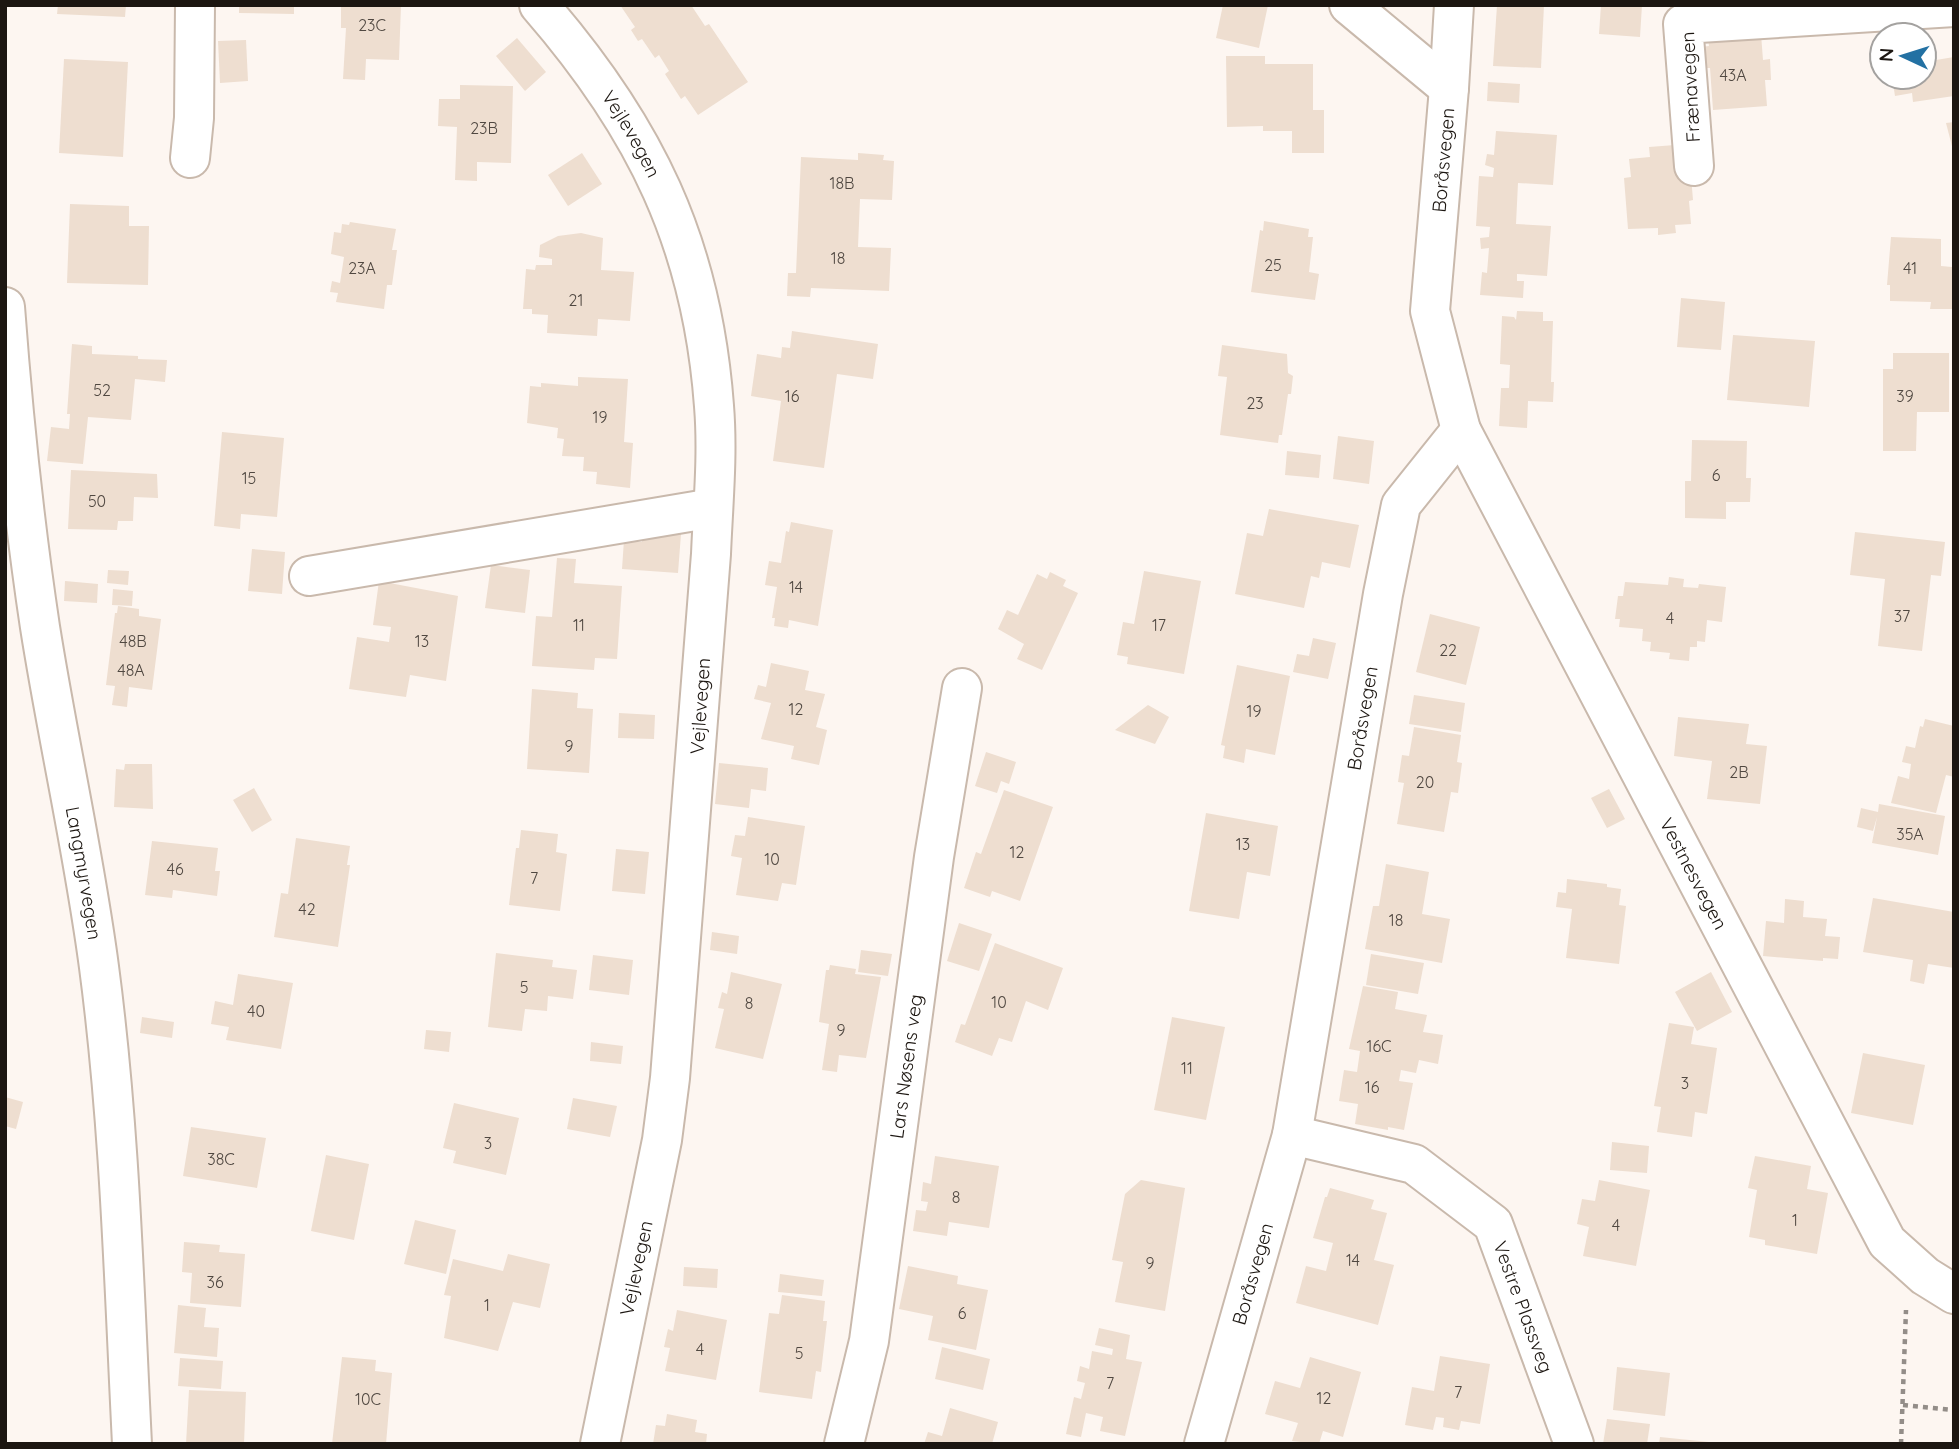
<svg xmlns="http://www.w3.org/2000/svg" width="1959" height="1449" font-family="Quicksand,sans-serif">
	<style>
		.building { fill: #eeded0 }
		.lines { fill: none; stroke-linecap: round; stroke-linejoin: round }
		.minor-casing { stroke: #c9b9ac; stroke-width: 42 }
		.major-casing { stroke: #c9b9ac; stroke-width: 42 }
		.path { stroke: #938d88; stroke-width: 4.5; stroke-dasharray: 5 5; stroke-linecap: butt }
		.minor { stroke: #fff; stroke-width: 38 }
		.major { stroke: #fff; stroke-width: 38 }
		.labels { text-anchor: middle; stroke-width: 7; stroke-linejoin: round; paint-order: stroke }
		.number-label { font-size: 16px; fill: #504841 }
		.street-label { font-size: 19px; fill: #1c1611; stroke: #fff }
	</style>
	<rect width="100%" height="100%" fill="#fdf6f1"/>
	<g class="building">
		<polygon points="58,5 126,5 125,17 57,14"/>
		<polygon points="239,5 294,5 294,14 239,13"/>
		<polygon points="341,5 401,5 399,60 366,59 365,80 343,79 346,28 341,28"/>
		<polygon points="620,5 691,5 705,26 709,24 748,82 698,115 685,96 681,99 665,74 669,71 659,55 655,58 642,39 638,41 631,30 635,27"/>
		<polygon points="1223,5 1268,5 1259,48 1216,38"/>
		<polygon points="1497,5 1544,5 1541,68 1493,66"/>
		<polygon points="1601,5 1642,5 1640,37 1599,34"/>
		<polygon points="1761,34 1763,60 1770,59 1771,80 1765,80 1767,106 1713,110 1710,68 1702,68 1701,47 1709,46 1708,38"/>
		<polygon points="517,38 546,72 525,91 496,56"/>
		<polygon points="246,40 248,81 220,83 218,41"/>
		<polygon points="1226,56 1265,56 1265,64 1313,64 1313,110 1324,110 1324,153 1292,153 1292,131 1263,131 1263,126 1227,127"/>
		<polygon points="1954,57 1954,96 1913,102 1912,93 1895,96 1892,77 1924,77 1924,62"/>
		<polygon points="64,59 128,62 123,157 59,153"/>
		<polygon points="1488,82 1520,84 1519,103 1487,101"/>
		<polygon points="460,85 513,86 511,163 477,162 477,181 455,180 457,127 438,126 439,99 460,99"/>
		<polygon points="1954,122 1954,150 1953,150 1946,123"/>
		<polygon points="1496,131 1557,135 1553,185 1518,183 1516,224 1551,226 1547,276 1517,274 1517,281 1524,281 1523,298 1480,295 1482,272 1487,273 1489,248 1481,249 1480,238 1489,237 1490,227 1476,226 1479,176 1493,177 1494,168 1485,165 1487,154 1494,155"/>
		<polygon points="1675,145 1691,176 1693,200 1689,201 1691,224 1675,225 1676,233 1658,235 1658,228 1628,229 1624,178 1631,177 1629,159 1650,157 1649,147"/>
		<polygon points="582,153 602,184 568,206 548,175"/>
		<polygon points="858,153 884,155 883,160 894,161 892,200 860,199 858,247 891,248 889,291 811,288 810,297 787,296 788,273 796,273 801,157 858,160"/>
		<polygon points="70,204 129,206 129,226 149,226 148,285 67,283"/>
		<polygon points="1264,221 1309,229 1308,237 1313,237 1309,272 1319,274 1315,300 1251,292 1260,230 1263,231"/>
		<polygon points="350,222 396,229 392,250 397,250 392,285 387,285 384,309 336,302 338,293 330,292 332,281 340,283 344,257 331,254 334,232 341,233 342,224 349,225"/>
		<polygon points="581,233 603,238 601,270 634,272 630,321 598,319 597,336 547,333 548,315 532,314 532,309 523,309 526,269 535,270 536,265 552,265 552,259 539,257 540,245 558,236"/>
		<polygon points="1891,237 1941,239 1941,266 1952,267 1952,309 1930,309 1931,302 1890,301 1890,285 1887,285"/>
		<polygon points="1681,298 1725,302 1721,350 1677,347"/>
		<polygon points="1517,311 1543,312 1543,321 1553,321 1551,382 1554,382 1553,402 1528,401 1527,428 1499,426 1501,388 1509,388 1510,365 1500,364 1502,316 1514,317 1516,320"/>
		<polygon points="792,331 878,344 873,379 837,374 824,468 773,461 781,401 751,396 757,354 781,358 782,347 790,348"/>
		<polygon points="1733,335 1815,341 1809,407 1727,400"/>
		<polygon points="72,344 92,346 92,354 138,356 138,359 167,360 165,382 135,379 131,420 88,417 83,464 47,461 51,427 69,429 70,414 67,414"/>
		<polygon points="1222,345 1287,354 1288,373 1293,376 1291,394 1288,394 1282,435 1279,435 1278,443 1220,435 1227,377 1218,376"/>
		<polygon points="1893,353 1949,353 1949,412 1917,412 1916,451 1883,451 1883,369 1893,369"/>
		<polygon points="578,377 628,379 624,442 633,443 630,488 596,484 597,472 583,471 584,457 562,456 564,439 557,438 558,428 527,423 530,386 541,387 541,383 578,386"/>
		<polygon points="222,432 284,438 277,517 241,514 240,529 214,526"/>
		<polygon points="1338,436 1374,441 1369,484 1333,479"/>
		<polygon points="1692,440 1747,441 1746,478 1751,478 1750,502 1726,502 1726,519 1685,518 1685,481 1691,481"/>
		<polygon points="1287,451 1321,455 1319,478 1285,475"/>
		<polygon points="71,470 157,474 158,498 134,497 133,521 118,521 117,530 68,529"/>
		<polygon points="1269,509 1359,525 1350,568 1322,562 1319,578 1311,576 1304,608 1235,594 1247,533 1263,536"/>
		<polygon points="791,522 833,530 818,626 789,620 788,628 774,626 775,618 772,618 777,587 765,585 769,561 781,563 786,531 789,532"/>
		<polygon points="643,531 681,534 678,573 622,569 624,540 642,542"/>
		<polygon points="1855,532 1945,542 1941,576 1931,575 1922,651 1878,646 1885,579 1850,575"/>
		<polygon points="252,549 285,552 282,594 248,591"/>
		<polygon points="557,558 576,559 574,583 622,586 617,659 595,658 594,670 532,666 536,616 552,617"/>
		<polygon points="491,565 530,570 525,613 485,608"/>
		<polygon points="108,570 129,571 128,585 107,583"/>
		<polygon points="1144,571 1201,581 1184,674 1127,664 1128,657 1117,655 1123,622 1134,624"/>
		<polygon points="1050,572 1066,580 1063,586 1078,593 1042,670 1017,659 1024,644 998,629 1007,610 1018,615 1037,574 1047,579"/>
		<polygon points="1669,577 1684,579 1683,587 1698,588 1699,584 1726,587 1722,622 1707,620 1705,642 1697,641 1697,647 1690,647 1689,661 1669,659 1670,653 1650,651 1651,642 1642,641 1643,629 1619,627 1620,619 1615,619 1618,596 1623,596 1625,582 1668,585"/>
		<polygon points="65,581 98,584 97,603 64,601"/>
		<polygon points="379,581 458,596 446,681 410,675 406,697 349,689 357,637 389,642 391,627 373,625"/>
		<polygon points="113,589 133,591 132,606 112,605"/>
		<polygon points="118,606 139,609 139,616 161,619 152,690 129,687 127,707 112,705 115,686 106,685 115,613 117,613"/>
		<polygon points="1430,614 1480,627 1466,685 1416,672"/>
		<polygon points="1313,638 1336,643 1328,679 1293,672 1297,654 1309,656"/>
		<polygon points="771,663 809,671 805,690 825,694 816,727 827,730 819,765 791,759 794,746 761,739 771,703 754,699 758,685 766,687"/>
		<polygon points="1237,665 1290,676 1275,755 1246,749 1244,763 1223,758 1225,746 1221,745"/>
		<polygon points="532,689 578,693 577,708 593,709 589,773 527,769"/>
		<polygon points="1414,695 1465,703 1461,732 1409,724"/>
		<polygon points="1148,705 1169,717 1155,744 1115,730"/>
		<polygon points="619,713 655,715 654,739 618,738"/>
		<polygon points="1678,717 1749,724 1746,744 1767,746 1760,804 1707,799 1712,761 1674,756"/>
		<polygon points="1925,719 1954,726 1952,734 1954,735 1954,777 1946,775 1936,813 1891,803 1898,776 1909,779 1911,764 1902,762 1906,746 1915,748 1920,726 1923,727"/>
		<polygon points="1414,727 1461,735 1457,762 1462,763 1458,793 1451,792 1444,832 1397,824 1404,783 1398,782 1402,755 1409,756"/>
		<polygon points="986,752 1016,762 1009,784 1001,781 997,793 975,786"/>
		<polygon points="719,763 768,768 766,791 751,789 749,808 715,804"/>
		<polygon points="125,764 152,764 153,809 114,807 116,769 124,770"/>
		<polygon points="254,788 272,820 252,832 233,800"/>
		<polygon points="1609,789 1625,819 1607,828 1591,798"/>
		<polygon points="1004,790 1053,807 1020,901 992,891 990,897 964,888 976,852 981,854"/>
		<polygon points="1879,804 1945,816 1938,855 1872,843 1877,817 1873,831 1857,827 1861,808 1878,812"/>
		<polygon points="1206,813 1278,826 1270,876 1247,872 1239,919 1189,911"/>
		<polygon points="748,817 805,826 796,885 782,883 778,901 736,895 742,858 731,856 735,835 745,836"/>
		<polygon points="521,830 558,834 556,852 567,854 560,911 509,905 516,848 519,848"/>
		<polygon points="296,838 350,846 347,865 350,865 338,947 274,937 281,893 288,894"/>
		<polygon points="152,841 218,848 215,871 220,871 217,896 173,890 172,898 145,895"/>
		<polygon points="616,849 649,852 645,894 612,891"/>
		<polygon points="1386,864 1429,872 1422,914 1450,919 1442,963 1365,949 1373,906 1379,906"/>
		<polygon points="1567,879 1607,884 1607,887 1621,889 1619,905 1626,906 1619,964 1566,958 1572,909 1556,907 1558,892 1566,893"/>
		<polygon points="1873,898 1954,912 1954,968 1928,964 1924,984 1910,981 1913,960 1863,952"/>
		<polygon points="1785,899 1804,901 1803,917 1827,919 1825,936 1840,937 1838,959 1823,958 1823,961 1763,956 1766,921 1784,923"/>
		<polygon points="959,923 992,934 979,971 947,961"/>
		<polygon points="712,932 739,936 737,954 710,950"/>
		<polygon points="995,943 1063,968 1048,1010 1026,1001 1012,1042 999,1038 992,1056 955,1042 961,1024 965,1025"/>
		<polygon points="861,950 892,954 888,976 858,972"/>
		<polygon points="496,953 553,960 552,967 577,970 573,999 548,996 547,1011 525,1009 522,1031 488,1027"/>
		<polygon points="1371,954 1424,963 1418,994 1366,985"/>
		<polygon points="593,955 633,960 629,995 589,990"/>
		<polygon points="830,965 856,969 855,974 881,977 866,1058 839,1055 837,1072 822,1070 829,1024 819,1022 826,970 829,970"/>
		<polygon points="731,972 782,984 763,1059 715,1048 724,1009 718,1008 722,992 727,994"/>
		<polygon points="1711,972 1732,1012 1697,1031 1675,992"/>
		<polygon points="238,974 293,983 281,1049 226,1040 229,1027 211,1024 215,1001 233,1005"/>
		<polygon points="1363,986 1398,992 1395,1009 1427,1015 1423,1032 1443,1035 1438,1064 1419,1060 1416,1073 1401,1070 1399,1081 1413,1083 1404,1130 1388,1127 1388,1130 1355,1124 1358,1104 1339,1101 1344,1070 1357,1072 1360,1051 1349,1049"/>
		<polygon points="142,1017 174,1022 172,1038 140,1033"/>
		<polygon points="1172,1017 1225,1027 1206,1120 1154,1110"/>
		<polygon points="1669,1023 1694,1027 1691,1044 1717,1048 1707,1114 1695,1112 1692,1137 1657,1132 1661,1107 1654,1106"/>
		<polygon points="426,1030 451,1032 449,1052 424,1049"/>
		<polygon points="591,1042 623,1046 621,1064 590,1061"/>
		<polygon points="1863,1053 1925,1065 1913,1125 1851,1113"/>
		<polygon points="5,1097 23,1102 16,1129 5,1126"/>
		<polygon points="573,1098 617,1106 610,1137 567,1129"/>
		<polygon points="454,1103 519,1118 506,1175 453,1163 456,1151 443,1148"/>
		<polygon points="191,1127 266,1138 257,1188 183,1176"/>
		<polygon points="1612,1142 1649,1146 1647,1173 1610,1170"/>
		<polygon points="326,1155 369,1164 354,1240 311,1231"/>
		<polygon points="935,1156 999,1166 989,1228 949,1222 947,1236 913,1231 916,1210 926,1211 928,1202 921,1201 923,1182 931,1184"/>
		<polygon points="1755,1156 1811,1166 1807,1189 1828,1193 1817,1254 1765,1245 1765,1240 1749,1237 1757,1190 1748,1188"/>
		<polygon points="1141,1180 1185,1188 1165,1311 1115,1302 1123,1262 1112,1260 1125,1194"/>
		<polygon points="1599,1180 1650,1190 1636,1266 1583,1256 1589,1227 1577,1224 1582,1199 1595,1201"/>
		<polygon points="1330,1188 1374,1200 1371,1209 1387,1213 1374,1260 1394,1265 1378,1325 1296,1303 1306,1266 1326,1271 1333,1243 1313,1238 1325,1197 1327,1197"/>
		<polygon points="415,1220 456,1230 446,1274 404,1264"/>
		<polygon points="184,1242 220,1245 219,1252 245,1254 241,1307 190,1303 192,1273 182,1272"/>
		<polygon points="508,1254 550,1264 540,1308 513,1302 498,1351 444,1338 451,1296 444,1295 453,1259 503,1271"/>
		<polygon points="908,1266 958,1276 957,1284 988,1290 976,1350 928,1340 933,1316 899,1309"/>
		<polygon points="684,1267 718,1269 717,1288 683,1286"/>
		<polygon points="780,1274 824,1280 822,1296 778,1292"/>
		<polygon points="782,1295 825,1301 823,1321 827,1321 821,1372 816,1371 812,1399 759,1392 769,1313 779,1314"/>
		<polygon points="178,1305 206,1308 204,1327 219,1328 217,1357 174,1353"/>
		<polygon points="677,1310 727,1320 716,1380 665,1371 670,1348 664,1347 668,1329 673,1331"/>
		<polygon points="1099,1328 1130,1335 1126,1359 1142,1362 1125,1436 1100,1431 1103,1417 1086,1413 1081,1437 1066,1434 1074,1397 1081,1399 1085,1383 1077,1381 1080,1366 1089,1369 1092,1351 1112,1355 1113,1349 1095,1345"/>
		<polygon points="942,1347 990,1359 983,1390 935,1379"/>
		<polygon points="1440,1356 1490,1364 1480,1424 1461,1421 1459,1430 1443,1427 1444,1418 1436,1417 1433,1430 1405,1425 1412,1387 1434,1391"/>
		<polygon points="342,1357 376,1360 375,1371 392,1373 386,1444 332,1444"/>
		<polygon points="1310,1357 1361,1372 1343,1437 1323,1431 1319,1444 1292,1441 1298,1423 1265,1414 1275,1381 1300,1388"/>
		<polygon points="180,1358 223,1361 221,1389 178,1386"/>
		<polygon points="1617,1367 1670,1373 1665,1416 1613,1410"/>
		<polygon points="189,1390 246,1392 244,1444 186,1444"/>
		<polygon points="950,1408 998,1422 992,1444 924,1444 928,1432 942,1436"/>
		<polygon points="667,1414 697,1420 695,1432 707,1434 706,1444 653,1444 656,1425 665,1426"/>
		<polygon points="1607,1419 1650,1424 1647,1444 1603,1444"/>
		<polygon points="1660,1437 1709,1442 1708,1444 1659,1444"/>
	</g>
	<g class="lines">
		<defs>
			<g id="minor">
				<path id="s1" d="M539,5C645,127 702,243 714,406C718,455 713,505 711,554L670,1078L662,1140L600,1444"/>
				<polyline points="1349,5 1449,88"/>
				<path id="s2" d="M1454,5L1449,88L1430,311L1461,430L1887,1242L1925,1276L1954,1294"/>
				<polyline points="190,158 194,118 195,5"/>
				<polyline points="1694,166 1683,24 1954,7"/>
				<polyline points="309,576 713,508"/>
				<path id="s3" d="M1292,1135L1414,1164L1493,1224L1574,1444"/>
				<path id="s4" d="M844,1444L869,1341L934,857L962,688"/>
				<path id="s5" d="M1204,1444L1292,1135L1383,594L1401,505L1461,430"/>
			</g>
			<g id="major">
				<path id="s6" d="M5,307C13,414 24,521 40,627C58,741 84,853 99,967C120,1125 124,1285 132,1444"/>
			</g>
		</defs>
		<use href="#minor" class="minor-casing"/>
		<use href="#major" class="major-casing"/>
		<g class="path">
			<polyline points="1903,1405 1954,1410"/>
			<polyline points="1901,1444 1906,1310"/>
		</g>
		<use href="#minor" class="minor"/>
		<use href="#major" class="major"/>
	</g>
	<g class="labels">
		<g class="number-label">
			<text x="372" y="31">23C</text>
			<text x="1733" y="81">43A</text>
			<text x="484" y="134">23B</text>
			<text x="842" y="189">18B</text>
			<text x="838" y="264">18</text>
			<text x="1273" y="271">25</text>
			<text x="362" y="274">23A</text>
			<text x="1910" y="274">41</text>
			<text x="576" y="306">21</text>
			<text x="102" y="396">52</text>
			<text x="792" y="402">16</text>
			<text x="1905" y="402">39</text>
			<text x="1255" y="409">23</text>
			<text x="600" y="423">19</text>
			<text x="1716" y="481">6</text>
			<text x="249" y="484">15</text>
			<text x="97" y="507">50</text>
			<text x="796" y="593">14</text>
			<text x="1902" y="622">37</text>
			<text x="1670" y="624">4</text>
			<text x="579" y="631">11</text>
			<text x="1159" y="631">17</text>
			<text x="133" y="647">48B</text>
			<text x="422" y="647">13</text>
			<text x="1448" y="656">22</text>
			<text x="131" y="676">48A</text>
			<text x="796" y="715">12</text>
			<text x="1254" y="717">19</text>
			<text x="569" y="752">9</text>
			<text x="1739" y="778">2B</text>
			<text x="1425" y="788">20</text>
			<text x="1910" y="840">35A</text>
			<text x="1243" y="850">13</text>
			<text x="1017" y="858">12</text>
			<text x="772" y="865">10</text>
			<text x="175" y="875">46</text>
			<text x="534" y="884">7</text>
			<text x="307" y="915">42</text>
			<text x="1396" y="926">18</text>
			<text x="524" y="993">5</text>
			<text x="999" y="1008">10</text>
			<text x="749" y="1009">8</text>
			<text x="256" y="1017">40</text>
			<text x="841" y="1036">9</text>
			<text x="1379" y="1052">16C</text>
			<text x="1187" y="1074">11</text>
			<text x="1685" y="1089">3</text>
			<text x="1372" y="1093">16</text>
			<text x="488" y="1149">3</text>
			<text x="221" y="1165">38C</text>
			<text x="956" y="1203">8</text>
			<text x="1795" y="1226">1</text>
			<text x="1616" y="1231">4</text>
			<text x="1353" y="1266">14</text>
			<text x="1150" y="1269">9</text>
			<text x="215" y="1288">36</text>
			<text x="487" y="1311">1</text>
			<text x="962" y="1319">6</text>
			<text x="700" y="1355">4</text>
			<text x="799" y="1359">5</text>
			<text x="1110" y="1389">7</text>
			<text x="1458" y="1398">7</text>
			<text x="1324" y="1404">12</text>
			<text x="368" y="1405">10C</text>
		</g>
		<g class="street-label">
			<text transform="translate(1690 87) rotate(-93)" y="7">Frænavegen</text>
			<text dy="7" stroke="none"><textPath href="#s1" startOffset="159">Vejlevegen</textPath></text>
			<text transform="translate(1443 160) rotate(-85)" y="7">Boråsvegen</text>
			<text transform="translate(700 706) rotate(-86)" y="7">Vejlevegen</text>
			<text dy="7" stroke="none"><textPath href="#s5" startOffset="744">Boråsvegen</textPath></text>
			<text dy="7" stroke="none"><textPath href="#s6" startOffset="572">Langmyrvegen</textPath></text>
			<text dy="7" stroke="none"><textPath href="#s2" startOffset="931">Vestnesvegen</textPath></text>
			<text dy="7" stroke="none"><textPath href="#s4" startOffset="383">Lars Nøsens veg</textPath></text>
			<text transform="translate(636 1268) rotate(-78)" y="7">Vejlevegen</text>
			<text dy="7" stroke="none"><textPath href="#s5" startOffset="177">Boråsvegen</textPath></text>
			<text dy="7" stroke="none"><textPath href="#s3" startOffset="313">Vestre Plassveg</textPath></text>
		</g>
	</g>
	<rect width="1959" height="1449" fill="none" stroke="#1c1611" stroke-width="14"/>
	<g transform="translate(1903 56) rotate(274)"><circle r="33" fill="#ffffff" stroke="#a4a2a0" stroke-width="2"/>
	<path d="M0-5L12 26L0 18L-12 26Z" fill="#2371a3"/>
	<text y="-10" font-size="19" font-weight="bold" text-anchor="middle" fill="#1c1611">N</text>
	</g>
</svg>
